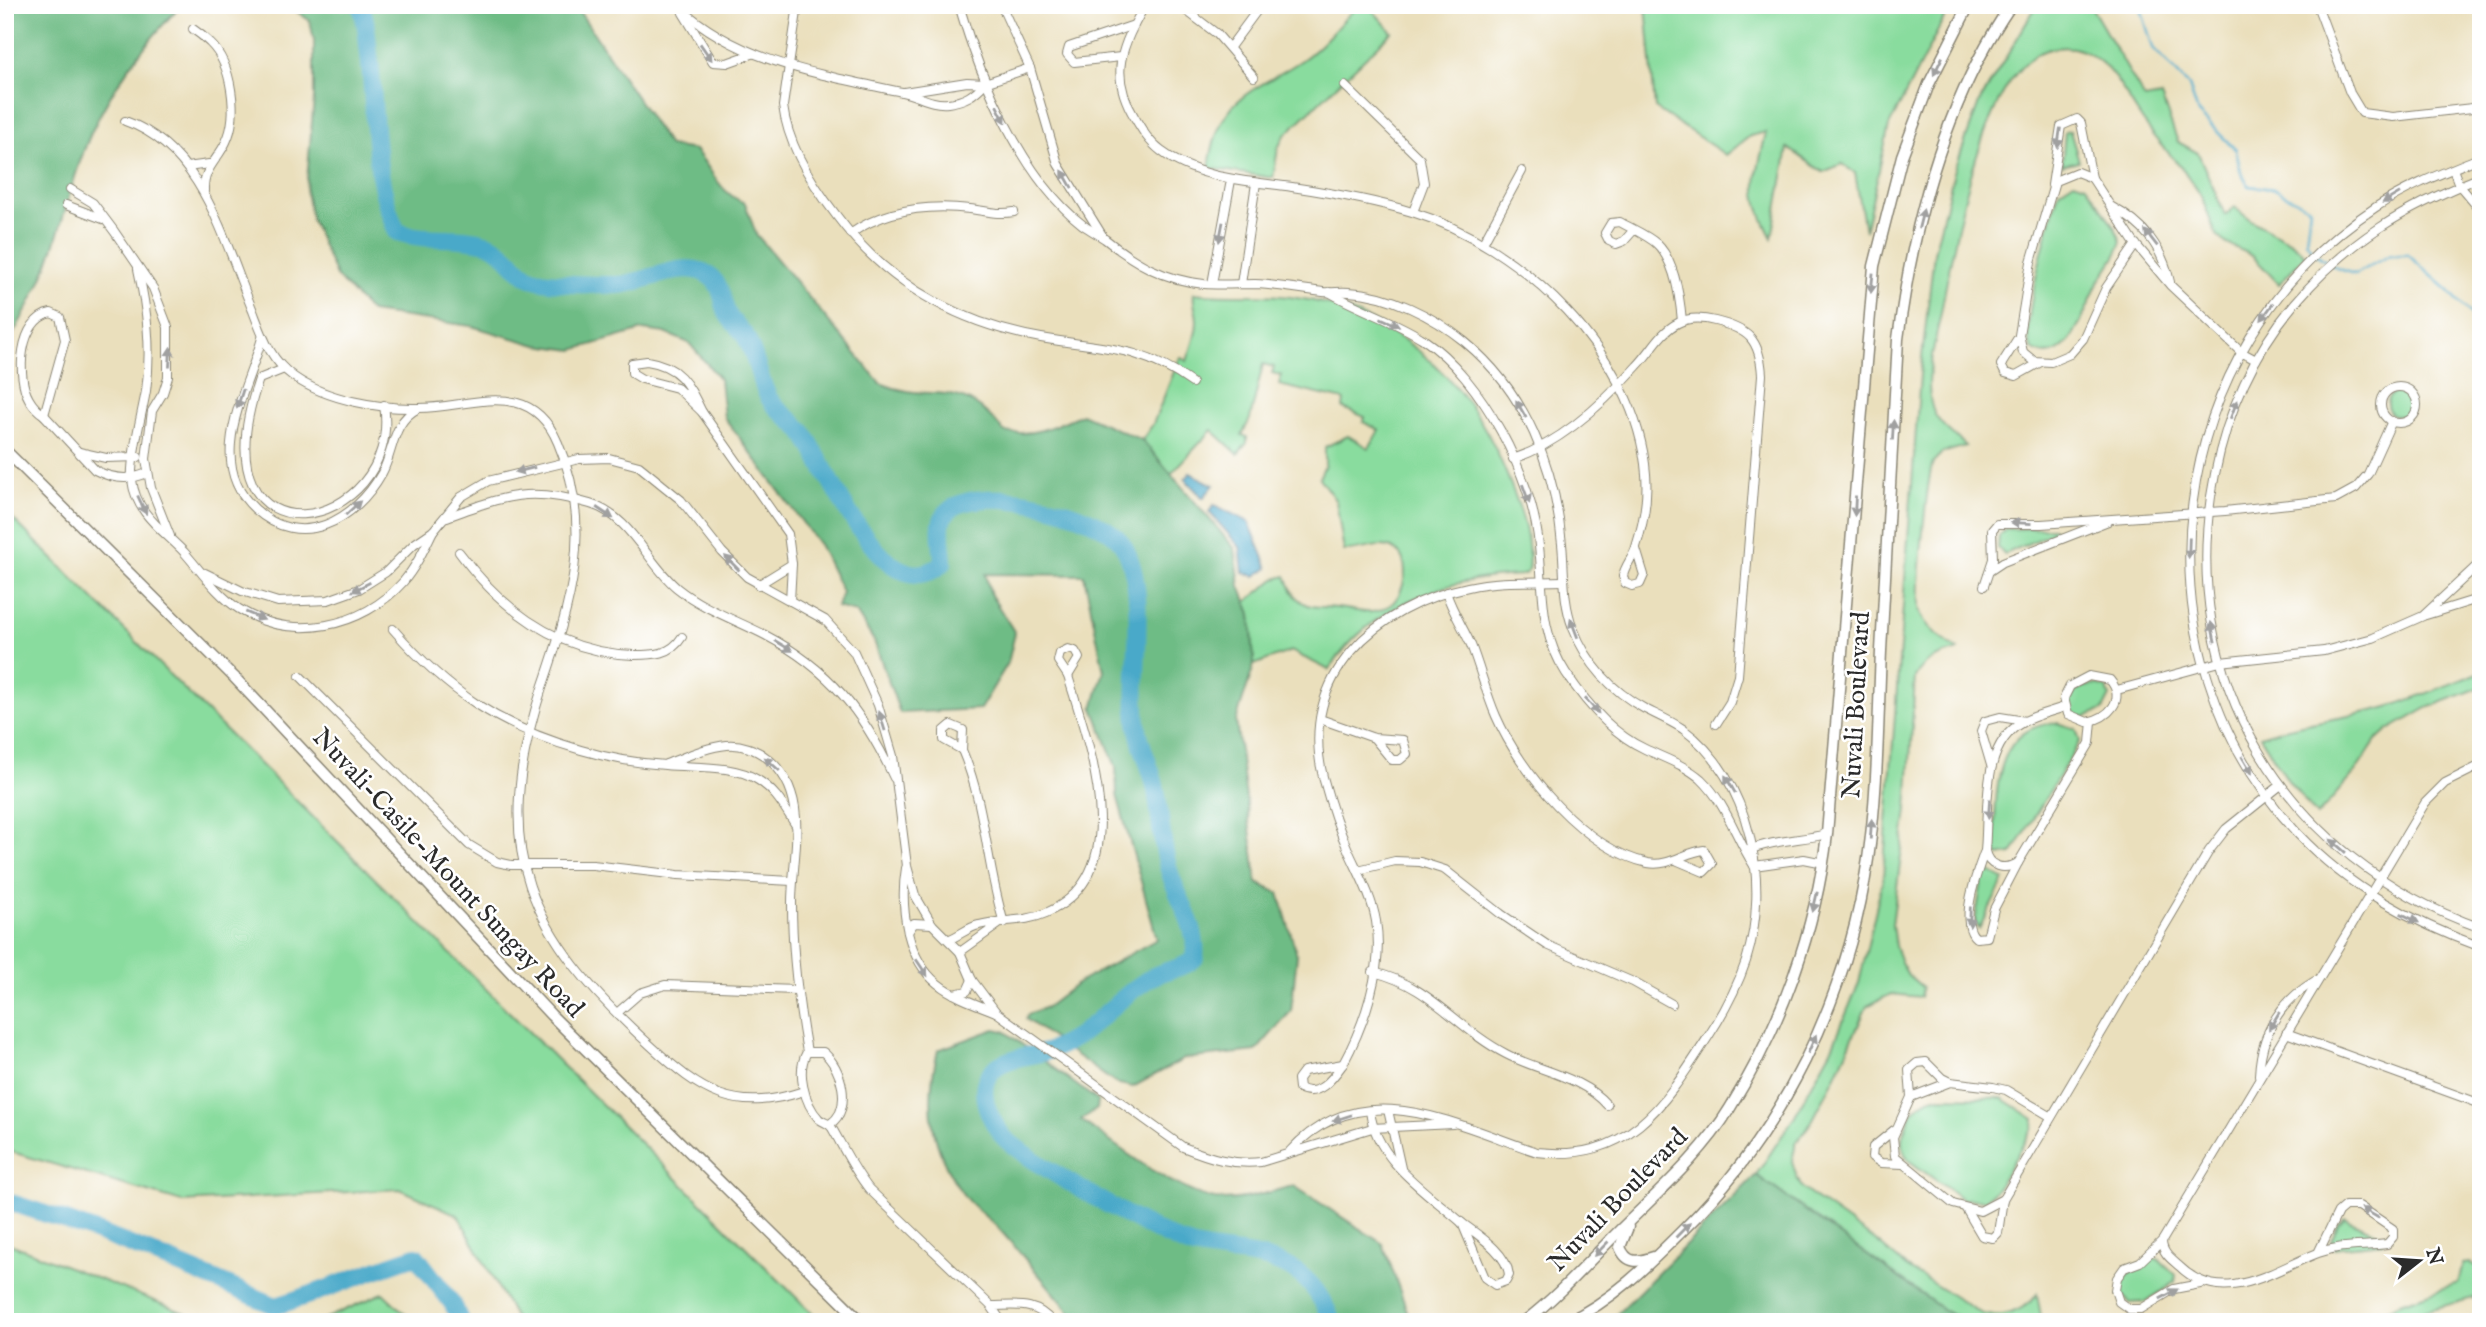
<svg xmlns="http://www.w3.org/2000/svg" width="2486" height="1327" font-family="'IM FELL English',serif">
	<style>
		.green { fill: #89dc9e; stroke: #5a8464; stroke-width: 2 }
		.forest { fill: #6ebc85; stroke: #4c7458; stroke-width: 2 }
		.water { fill: #4aa9c9; stroke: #3a6a7a; stroke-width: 2 }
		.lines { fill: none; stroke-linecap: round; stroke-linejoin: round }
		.stream { stroke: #4aa9c9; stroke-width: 2.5 }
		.river { stroke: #4aa9c9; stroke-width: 18 }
		.minor-casing { stroke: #8a8574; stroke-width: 10 }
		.secondary-casing { stroke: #8a8574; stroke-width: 13 }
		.minor { stroke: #fff; stroke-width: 8 }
		.secondary { stroke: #fff; stroke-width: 10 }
		.oneway { fill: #a0a0a0 }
		.labels { text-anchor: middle; stroke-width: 5; stroke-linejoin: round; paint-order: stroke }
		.street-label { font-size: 26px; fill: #2b2b2b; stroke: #fff }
	</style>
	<rect width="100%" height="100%" fill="#fff"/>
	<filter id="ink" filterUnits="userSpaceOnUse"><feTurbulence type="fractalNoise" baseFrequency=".0143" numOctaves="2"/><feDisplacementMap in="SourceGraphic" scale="14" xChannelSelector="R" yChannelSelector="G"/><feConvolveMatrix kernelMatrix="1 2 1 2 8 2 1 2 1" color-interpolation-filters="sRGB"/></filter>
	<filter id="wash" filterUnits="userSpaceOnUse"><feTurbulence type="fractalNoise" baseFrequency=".00686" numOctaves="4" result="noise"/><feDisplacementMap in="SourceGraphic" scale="28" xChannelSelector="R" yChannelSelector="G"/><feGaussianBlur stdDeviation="1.57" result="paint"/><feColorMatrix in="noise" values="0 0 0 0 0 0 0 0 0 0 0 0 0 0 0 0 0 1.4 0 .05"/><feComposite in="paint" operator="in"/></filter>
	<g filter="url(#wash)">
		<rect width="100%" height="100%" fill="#eadfbc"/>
		<g class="green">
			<path d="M1358,5H1368L1392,32L1284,136L1278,148L1273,178L1209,168C1218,98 1246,96 1299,62C1321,48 1339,24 1358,5Z"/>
			<path d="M1646,5H1951L1889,126L1865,231L1855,173L1842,164L1823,172L1788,148L1772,238C1747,191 1756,182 1766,132L1750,136L1726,155L1655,108Z"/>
			<path d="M2037,5H2090L2145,99L2161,96L2178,142L2198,153L2225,215L2235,207C2258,231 2286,232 2305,255L2279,284C2270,275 2262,265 2253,257C2242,248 2225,247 2217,235C2210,223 2207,208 2201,196C2185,168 2161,147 2143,121C2120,88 2100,37 2050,49C1983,64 1953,249 1942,307C1937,338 1923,376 1932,407C1936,423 1954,435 1966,446L1942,453L1933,462C1927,480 1915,596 1920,612C1925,628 1945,641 1958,650C1939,656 1925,659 1915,677L1907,810L1892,925L1895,946L1901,962L1908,975L1922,987L1920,997L1891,994L1867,1006L1836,1075L1812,1121L1796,1143L1792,1161L1797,1178L1802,1188L1819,1201L1877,1242L1906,1267L1982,1314C2002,1319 2025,1311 2037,1294L2042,1322H1966L1945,1311L1756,1175L1793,1119L1831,1050L1859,983L1883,878L1920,375L1934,253L1954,172L1979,103Z"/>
			<polygon points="2070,131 2079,161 2062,165 2065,132"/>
			<path d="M2074,181L2086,185L2090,191C2097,202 2120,231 2121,243C2121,251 2102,276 2097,285C2086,308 2068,372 2032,349C2018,325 2051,220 2059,191Z"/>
			<path d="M1194,293C1226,297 1258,293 1290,297C1390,309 1467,376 1504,468C1517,499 1533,537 1528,571L1523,575C1449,577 1371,604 1329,670L1291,651L1254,665L1251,614L1246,602L1275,579L1286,576C1299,615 1314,604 1345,609C1361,611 1371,616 1387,607C1405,598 1414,558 1392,548C1377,542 1359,552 1344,551L1336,501L1319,478L1325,465V447L1348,436L1369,448L1379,430L1363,422L1365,417L1343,408L1344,400L1279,385L1281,375L1272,373L1274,367L1263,364L1250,419L1242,435L1247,437V443L1238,454L1212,430L1171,474L1142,440L1153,424L1180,357L1187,361C1191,348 1197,335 1197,321C1197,310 1192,304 1194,293Z"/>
			<circle cx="2399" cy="404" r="12"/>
			<polygon points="5,511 821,1322 517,1322 458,1215 400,1189 182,1202 5,1150"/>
			<polygon points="2006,529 2053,528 2056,531 2005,554 1998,548 1999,536"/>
			<path d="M2481,672V687L2427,708L2387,731L2376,741L2356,771L2317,816L2289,782L2260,736C2303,721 2350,719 2394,705C2423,696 2452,683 2481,672Z"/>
			<path d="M2096,685L2106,688L2110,696L2103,710L2082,718L2070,712C2068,693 2077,686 2096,685Z"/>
			<path d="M2057,723L2076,729L2080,741L2012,854L1998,856L1994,846C1997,798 1990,726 2057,723Z"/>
			<polygon points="1988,871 2004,880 1979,929 1975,922 1983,874"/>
			<path d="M1936,1097L2002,1098L2034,1119L2033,1128L1996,1190L1984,1200L1962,1199L1908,1160C1894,1139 1911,1101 1936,1097Z"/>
			<polygon points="2345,1218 2381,1235 2383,1243 2334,1248 2331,1241 2338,1224"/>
			<polygon points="5,1242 195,1317 189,1322 5,1322"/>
			<path d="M2153,1258L2160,1260L2176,1275L2175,1282L2145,1302L2130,1303L2122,1294C2119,1273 2139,1269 2153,1258Z"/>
			<polygon points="2470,1263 2481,1269 2481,1296 2417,1313 2397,1322 2359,1322 2398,1304 2458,1283 2463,1264"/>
			<polygon points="383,1293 414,1322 318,1322"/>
		</g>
		<g class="forest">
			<path d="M5,5H181C146,42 114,83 92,131C74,170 66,212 52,252C41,286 23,317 5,348Z"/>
			<path d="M288,5H575L669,146L695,150C714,172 719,193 745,203L756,234L880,383C934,406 958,373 1004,432C1034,437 1055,426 1082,414L1142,440L1235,549L1240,586L1251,614L1254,665L1236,721L1257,883L1279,893L1297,955L1291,1011L1256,1051L1184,1059L1133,1087L1115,1083L1026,1019L1028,1014L1047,1007L1078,983L1157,939L1117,795L1116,767L1093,708L1104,671L1084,575L985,574L991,595L1015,633L1008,663L980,709L900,713L874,641L856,612L837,607L842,592L820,546L724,417L720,379L689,343L665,333L643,330L573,350L537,345L471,326L371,312L336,276L312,221L306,192L314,98V40L310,21Z"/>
			<path d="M995,1029L1004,1031L1098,1101L1097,1109L1081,1120C1115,1145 1174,1191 1215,1199C1239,1203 1271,1191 1294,1186L1383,1244L1411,1322H1072L1073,1315C1049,1287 1025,1258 1000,1230C989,1218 974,1209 965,1197C930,1149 924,1106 938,1050Z"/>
			<polygon points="1756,1175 1945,1311 1966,1322 1609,1322"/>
		</g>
		<g class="water">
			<polygon points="1190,473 1214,485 1203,498 1185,479"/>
			<polygon points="1214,505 1249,522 1268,568 1255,576 1243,572 1240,547 1209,512"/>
		</g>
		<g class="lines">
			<path class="stream" d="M2140,5L2153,48L2189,86L2198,113L2236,150L2241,173L2249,186L2274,189L2310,208L2306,241C2318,259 2334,269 2355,274L2390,255H2408L2449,291L2481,325"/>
			<g class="river">
				<path d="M360,5C367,19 367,39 369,54C376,111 372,179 397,232C427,242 456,234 486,243C504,248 512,266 527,276C540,285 598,285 616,285C645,285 688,254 713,279C723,289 722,301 727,313C731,322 739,327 744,334C756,353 758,378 769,398C777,412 793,419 803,432C827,466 885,615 943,563C943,549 937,527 944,516C970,477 1104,512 1123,545C1152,594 1127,679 1139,734C1143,753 1152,770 1156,790C1161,818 1161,846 1170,873C1179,902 1198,926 1195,958C1185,969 1166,969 1152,977C1116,997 1090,1037 1049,1051C1033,1056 1002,1057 991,1072C976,1090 989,1118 1002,1135C1019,1157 1164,1239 1194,1247C1226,1255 1262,1252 1292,1269C1314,1282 1322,1300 1333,1322"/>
				<path d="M5,1201C98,1229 188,1268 276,1306C324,1292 368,1271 416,1256L452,1303L461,1322"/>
			</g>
		</g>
	</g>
	<g filter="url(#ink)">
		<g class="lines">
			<defs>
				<g id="minor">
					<path d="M798,5L783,106C788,146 812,184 836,215C887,284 957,323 1041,338C1102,349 1138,344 1192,383"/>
					<path d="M959,5C980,78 1022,178 1083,225C1090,230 1098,234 1105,239C1135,263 1164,280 1204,284C1221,285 1238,284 1255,284C1278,285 1300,289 1323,292C1332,293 1340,291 1349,292C1389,294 1433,316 1465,342C1526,392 1555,467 1562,544C1565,572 1562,600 1573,628C1587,664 1612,691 1645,709C1657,715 1671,721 1683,729C1751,779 1771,883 1746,961C1737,988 1723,1014 1708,1037C1663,1107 1629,1162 1537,1152C1456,1125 1361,1072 1290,1151"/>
					<polyline points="1001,5 1030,68 1058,164 1102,235"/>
					<path d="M1145,5C1122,46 1108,74 1135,118C1142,130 1149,142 1161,151C1197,179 1249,181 1292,187C1332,193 1373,200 1412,212C1521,245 1637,355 1646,474C1648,498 1643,525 1636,547C1633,558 1625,565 1623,576L1625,583L1632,586L1640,584L1644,575L1636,549"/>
					<polyline points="1179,5 1217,34 1254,77"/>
					<polyline points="2317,5 2350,93 2362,113 2393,117 2481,107"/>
					<path d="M678,6C739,63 823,75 902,92C918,95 931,105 948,103C965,101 974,95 985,83"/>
					<polyline points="683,13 713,62 727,63 752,54"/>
					<path d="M193,29C199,33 205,38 210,43C232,64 239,115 226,142C217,161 203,169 204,191"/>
					<polyline points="1230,47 1261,5"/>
					<polyline points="1121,57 1074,62 1067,54 1069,47 1134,25"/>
					<polyline points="1345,86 1420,159 1424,183 1413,212"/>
					<polyline points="904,92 967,82 985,83 1030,68"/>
					<path d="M125,121C203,148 224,242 253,311C263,337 270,360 294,377C327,400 379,409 419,408C471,408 530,376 558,443C595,528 570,606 542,688C488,852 528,934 650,1045C702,1093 734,1114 804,1091"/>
					<path d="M2481,157C2445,172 2408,186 2376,207C2164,346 2125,648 2298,834C2349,888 2412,922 2481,947"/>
					<polyline points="187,167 209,164"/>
					<polyline points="2453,169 2459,185 2481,211"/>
					<path d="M2481,177C2404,208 2350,239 2295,303C2254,352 2227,412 2215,474C2173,679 2287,860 2481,928"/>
					<polyline points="2052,185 2061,126 2077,119 2081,123 2092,178"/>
					<polyline points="70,189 93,203 114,231 153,288 168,327 168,377 163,393 152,411 146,459 151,488 170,536"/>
					<polyline points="66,205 103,219"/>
					<path d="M2112,207C2144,224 2162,247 2170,282"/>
					<path d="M1632,232L1624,241L1616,244L1609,241L1605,233L1611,223L1620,222C1632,229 1647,235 1657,244C1675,261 1680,298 1682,321"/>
					<path d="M850,234C886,209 927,204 970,209C986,211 998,215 1014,212"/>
					<polyline points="1483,243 1522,171"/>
					<polyline points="2136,244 2106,288 2083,339 2070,354 2051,362 2034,361 2023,352 2019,335 2031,262 2055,181 2077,172 2092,178 2133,241 2170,285 2241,352 2256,360"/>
					<path d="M138,269C147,310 152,349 146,391C142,414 130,459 132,480C136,514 163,530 184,552C201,571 217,595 239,609C293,642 362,628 403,582C416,567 424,549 433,531"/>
					<polyline points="1212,284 1231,180"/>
					<polyline points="1241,284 1256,183"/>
					<path d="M1329,292C1359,310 1394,320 1423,339C1482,378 1533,477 1539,546C1544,592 1539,632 1566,673C1586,703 1612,734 1645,749C1664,758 1685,765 1701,779C1726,803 1735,836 1753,864"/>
					<path d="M51,313L60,317L65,340L44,415C38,411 33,406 29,399C16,377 19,319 51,313Z"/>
					<path d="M262,338C248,389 203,462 255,509C301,551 355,521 382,473C394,451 392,422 417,409"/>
					<polyline points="2018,338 2001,365 2005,373 2016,376 2041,362"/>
					<path d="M647,361C680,366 688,384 702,412L677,388L642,379L632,373V363Z"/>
					<path d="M284,369L259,379C191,577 404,533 384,405"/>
					<circle cx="2399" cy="405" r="18"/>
					<polyline points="702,412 788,534 792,564"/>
					<path d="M44,415L95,470C112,479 129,481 147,473"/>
					<polyline points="79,452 106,458 138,457"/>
					<path d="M1513,459C1561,443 1604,403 1637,366C1651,352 1660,332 1678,323C1689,317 1703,318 1715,321C1748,329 1760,339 1762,375L1738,676L1730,702L1716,724"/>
					<path d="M447,517C504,496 529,486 590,504C631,516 647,563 677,588C703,609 736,620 765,635C830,669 864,713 894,778"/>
					<path d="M459,552C502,610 559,653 634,655C654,655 671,655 682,637"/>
					<polyline points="1991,570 2003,562 2108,521"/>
					<polyline points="205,573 242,591 278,602 328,600 359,589 386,572 414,544 433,531 461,497 488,481 579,459 609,458 639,466 681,500 722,552 747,577 825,620 854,652 878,705 893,756 907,866 915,895 932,924 960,952 972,980 996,1012"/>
					<polyline points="758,585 792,564 790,601"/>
					<polyline points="1984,586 1993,559 1992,530 1997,524 2041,524 2225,511 2336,499 2356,488 2368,474 2392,421"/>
					<path d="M1446,592C1452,611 1463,627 1471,645C1480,668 1486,693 1496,716C1521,773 1584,849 1648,863C1669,867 1685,852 1704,850L1712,864L1704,872L1678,861"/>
					<polyline points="2426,615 2481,598"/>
					<path d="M393,629C448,692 500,727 581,750C608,758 636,763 665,765C694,768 733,764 758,780C776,791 784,807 795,824"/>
					<polygon points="1068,649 1075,651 1079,658 1068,676 1058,661 1060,653"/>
					<polyline points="300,676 469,845 497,862 511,865 593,865 678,875 792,881"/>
					<path d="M2089,676L2110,680C2127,700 2108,718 2087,722L2068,714L2064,698L2070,686Z"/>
					<polyline points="2117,690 2220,662 2324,651 2373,638 2423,616 2481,562"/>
					<path d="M2064,707C2051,712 2035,715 2023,722C1980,745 1989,809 1985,851C1988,867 2004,871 2018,863L2090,743L2092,721"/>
					<polyline points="1320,719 1374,738 1403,740 1407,754 1400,760 1392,760 1374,738"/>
					<polygon points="951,725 963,730 962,750 944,740 944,731"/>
					<path d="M962,750C986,806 986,865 1004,923"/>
					<path d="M666,764C685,757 706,747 727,745C741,744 756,749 767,758C812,793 792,854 792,903C792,954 798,1002 807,1052"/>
					<polyline points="1991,765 1981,731 1985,721 2000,717 2025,721"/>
					<path d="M1749,850C1773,840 1802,840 1827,834"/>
					<path d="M1984,853C1977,872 1958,923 1976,938L1987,937L1994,909L2018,863"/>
					<polyline points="1754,866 1804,859 1824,863"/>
					<path d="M906,868C902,891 903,910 908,933C921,985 950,994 996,1012L1183,1147C1210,1158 1232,1165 1261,1162L1372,1128L1453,1124"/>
					<polyline points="1358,870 1395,861 1420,862 1445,870 1501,914 1547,945 1633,982 1672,1004"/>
					<polyline points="908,932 914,923 932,924"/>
					<path d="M950,939C960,935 969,927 979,925C1002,919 1024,923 1046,913C1138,873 1089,746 1068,676"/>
					<polyline points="960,952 999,924"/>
					<path d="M1373,972C1430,985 1456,1028 1506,1054C1538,1071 1582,1076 1607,1105"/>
					<polyline points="954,994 967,991 972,980"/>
					<polyline points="617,1013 640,993 665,985 796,990"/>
					<polyline points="2286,1033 2481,1104"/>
					<path d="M1343,1064C1365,1023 1384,968 1376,921C1372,897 1359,874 1349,852C1338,828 1330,803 1323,777C1298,676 1376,606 1468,587C1499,580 1532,582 1563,581"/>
					<path d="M1343,1064C1333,1078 1318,1099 1299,1088L1298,1079L1304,1071Z"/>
					<path d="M2259,1075C2261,1034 2279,1002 2315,981"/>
					<polyline points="1911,1097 1909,1070 1917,1063 1926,1062 1942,1078 1950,1082"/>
					<polyline points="1388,1110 1401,1168"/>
					<path d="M1370,1111C1376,1161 1427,1192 1462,1223"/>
					<polyline points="2050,1116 2006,1090 1993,1087 1950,1082 1911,1097 1893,1137 1895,1156 1953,1204 1980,1211 2003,1199 2209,851 2226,829 2281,785"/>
					<path d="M830,1124C853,1109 842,1067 823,1052H807C796,1071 804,1103 819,1119C824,1123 829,1123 832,1128C844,1149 854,1170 869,1189L991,1306"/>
					<polyline points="1894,1130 1873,1147 1872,1157 1881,1163 1903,1164"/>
					<polyline points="1966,1209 1982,1236 1993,1238 1998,1233 2003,1199"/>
					<path d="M1462,1223C1478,1235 1507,1253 1509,1275L1506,1281L1495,1285L1485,1278Z"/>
					<polyline points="2162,1241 2140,1262 2124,1268 2117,1278 2115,1290 2119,1302 2129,1309 2141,1309 2174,1289 2200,1284"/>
					<path d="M2318,1253L2338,1212L2345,1206H2359L2393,1229V1237L2387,1244C2363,1247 2342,1244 2318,1253C2273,1270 2223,1309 2179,1266C2171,1259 2162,1253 2162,1241L2425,803L2445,783L2481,765"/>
					<path d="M1002,1322L991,1306C1015,1306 1036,1301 1052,1322"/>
				</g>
				<g id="secondary">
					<polyline points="5,450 234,677 551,1015 862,1322"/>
					<path d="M1628,1227L1620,1247C1627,1265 1639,1262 1654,1257"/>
					<path d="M1524,1322C1558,1296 1586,1264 1616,1234C1655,1195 1701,1156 1730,1108C1781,1026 1816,930 1827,834L1874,266L1902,156L1929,84L1969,5"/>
					<path d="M1567,1322C1612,1301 1647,1266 1682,1231C1782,1133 1848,998 1868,859C1878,791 1878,720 1881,651C1887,547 1892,443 1898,339C1913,223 1944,103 2011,5"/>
				</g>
			</defs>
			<use href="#minor" class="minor-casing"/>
			<use href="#secondary" class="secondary-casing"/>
			<use href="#minor" class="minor"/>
			<use href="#secondary" class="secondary"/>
		</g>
		<defs><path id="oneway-solid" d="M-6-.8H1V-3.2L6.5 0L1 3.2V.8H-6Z" transform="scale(1.75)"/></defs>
		<g class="oneway">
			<use href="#oneway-solid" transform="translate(706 52) rotate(55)"/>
			<use href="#oneway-solid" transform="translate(1938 66) rotate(116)"/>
			<use href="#oneway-solid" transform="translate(1001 114) rotate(63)"/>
			<use href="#oneway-solid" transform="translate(2059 138) rotate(98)"/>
			<use href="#oneway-solid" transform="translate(1067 179) rotate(-120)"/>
			<use href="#oneway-solid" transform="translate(2391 198) rotate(149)"/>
			<use href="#oneway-solid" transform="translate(1921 219) rotate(-76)"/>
			<use href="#oneway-solid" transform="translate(1221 232) rotate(101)"/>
			<use href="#oneway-solid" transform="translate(2151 238) rotate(-128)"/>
			<use href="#oneway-solid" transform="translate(1872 283) rotate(96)"/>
			<use href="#oneway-solid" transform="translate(2267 312) rotate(126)"/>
			<use href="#oneway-solid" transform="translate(1390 322) rotate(23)"/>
			<use href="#oneway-solid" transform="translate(170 357) rotate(-87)"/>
			<use href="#oneway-solid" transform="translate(240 399) rotate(108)"/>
			<use href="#oneway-solid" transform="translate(1521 409) rotate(-120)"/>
			<use href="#oneway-solid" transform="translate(2234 409) rotate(-69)"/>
			<use href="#oneway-solid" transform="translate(1893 430) rotate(-87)"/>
			<use href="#oneway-solid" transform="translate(525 470) rotate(166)"/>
			<use href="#oneway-solid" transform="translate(1526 494) rotate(70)"/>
			<use href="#oneway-solid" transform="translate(142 505) rotate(65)"/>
			<use href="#oneway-solid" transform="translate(1855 506) rotate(93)"/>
			<use href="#oneway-solid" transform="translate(353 508) rotate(-43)"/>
			<use href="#oneway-solid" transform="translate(605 513) rotate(33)"/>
			<use href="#oneway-solid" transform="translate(2021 523) rotate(-177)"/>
			<use href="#oneway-solid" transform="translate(2189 548) rotate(92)"/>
			<use href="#oneway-solid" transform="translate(732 563) rotate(-135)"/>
			<use href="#oneway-solid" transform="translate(361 587) rotate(153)"/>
			<use href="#oneway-solid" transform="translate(255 616) rotate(23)"/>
			<use href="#oneway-solid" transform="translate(1574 628) rotate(-111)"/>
			<use href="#oneway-solid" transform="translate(2213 632) rotate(-102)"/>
			<use href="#oneway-solid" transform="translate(784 646) rotate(31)"/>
			<use href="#oneway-solid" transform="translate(1592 706) rotate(48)"/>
			<use href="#oneway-solid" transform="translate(882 721) rotate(-107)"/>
			<use href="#oneway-solid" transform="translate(772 764) rotate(-138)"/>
			<use href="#oneway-solid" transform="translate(2247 765) rotate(59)"/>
			<use href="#oneway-solid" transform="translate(1730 784) rotate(-120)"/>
			<use href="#oneway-solid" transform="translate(1989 809) rotate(94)"/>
			<use href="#oneway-solid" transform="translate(1871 829) rotate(-86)"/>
			<use href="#oneway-solid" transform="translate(2338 846) rotate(-139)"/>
			<use href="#oneway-solid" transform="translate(1815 902) rotate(103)"/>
			<use href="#oneway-solid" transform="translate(1970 917) rotate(92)"/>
			<use href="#oneway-solid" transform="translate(2410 918) rotate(27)"/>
			<use href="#oneway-solid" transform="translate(922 968) rotate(56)"/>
			<use href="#oneway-solid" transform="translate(2274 1021) rotate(121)"/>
			<use href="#oneway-solid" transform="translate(1812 1044) rotate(-66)"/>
			<use href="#oneway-solid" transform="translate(1342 1118) rotate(162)"/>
			<use href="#oneway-solid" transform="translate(2370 1213) rotate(-150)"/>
			<use href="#oneway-solid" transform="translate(1683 1230) rotate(-45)"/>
			<use href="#oneway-solid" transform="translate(1601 1249) rotate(135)"/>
			<use href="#oneway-solid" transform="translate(2169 1294) rotate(-29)"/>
		</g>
	</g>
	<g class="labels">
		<g class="street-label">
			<text transform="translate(1855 705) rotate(-87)" y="9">Nuvali Boulevard</text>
			<text transform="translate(449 872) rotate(47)" y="9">Nuvali-Casile-Mount Sungay Road</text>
			<text transform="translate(1617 1199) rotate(-46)" y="9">Nuvali Boulevard</text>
		</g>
	</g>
	<rect width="2486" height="1327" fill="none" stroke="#fff" stroke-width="28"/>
	<g transform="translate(2419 1261) rotate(73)" stroke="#ffffff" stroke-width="5" paint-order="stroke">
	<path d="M0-5L12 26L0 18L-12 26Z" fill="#2b2b2b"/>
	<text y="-10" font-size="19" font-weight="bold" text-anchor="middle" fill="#2b2b2b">N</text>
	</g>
</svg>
